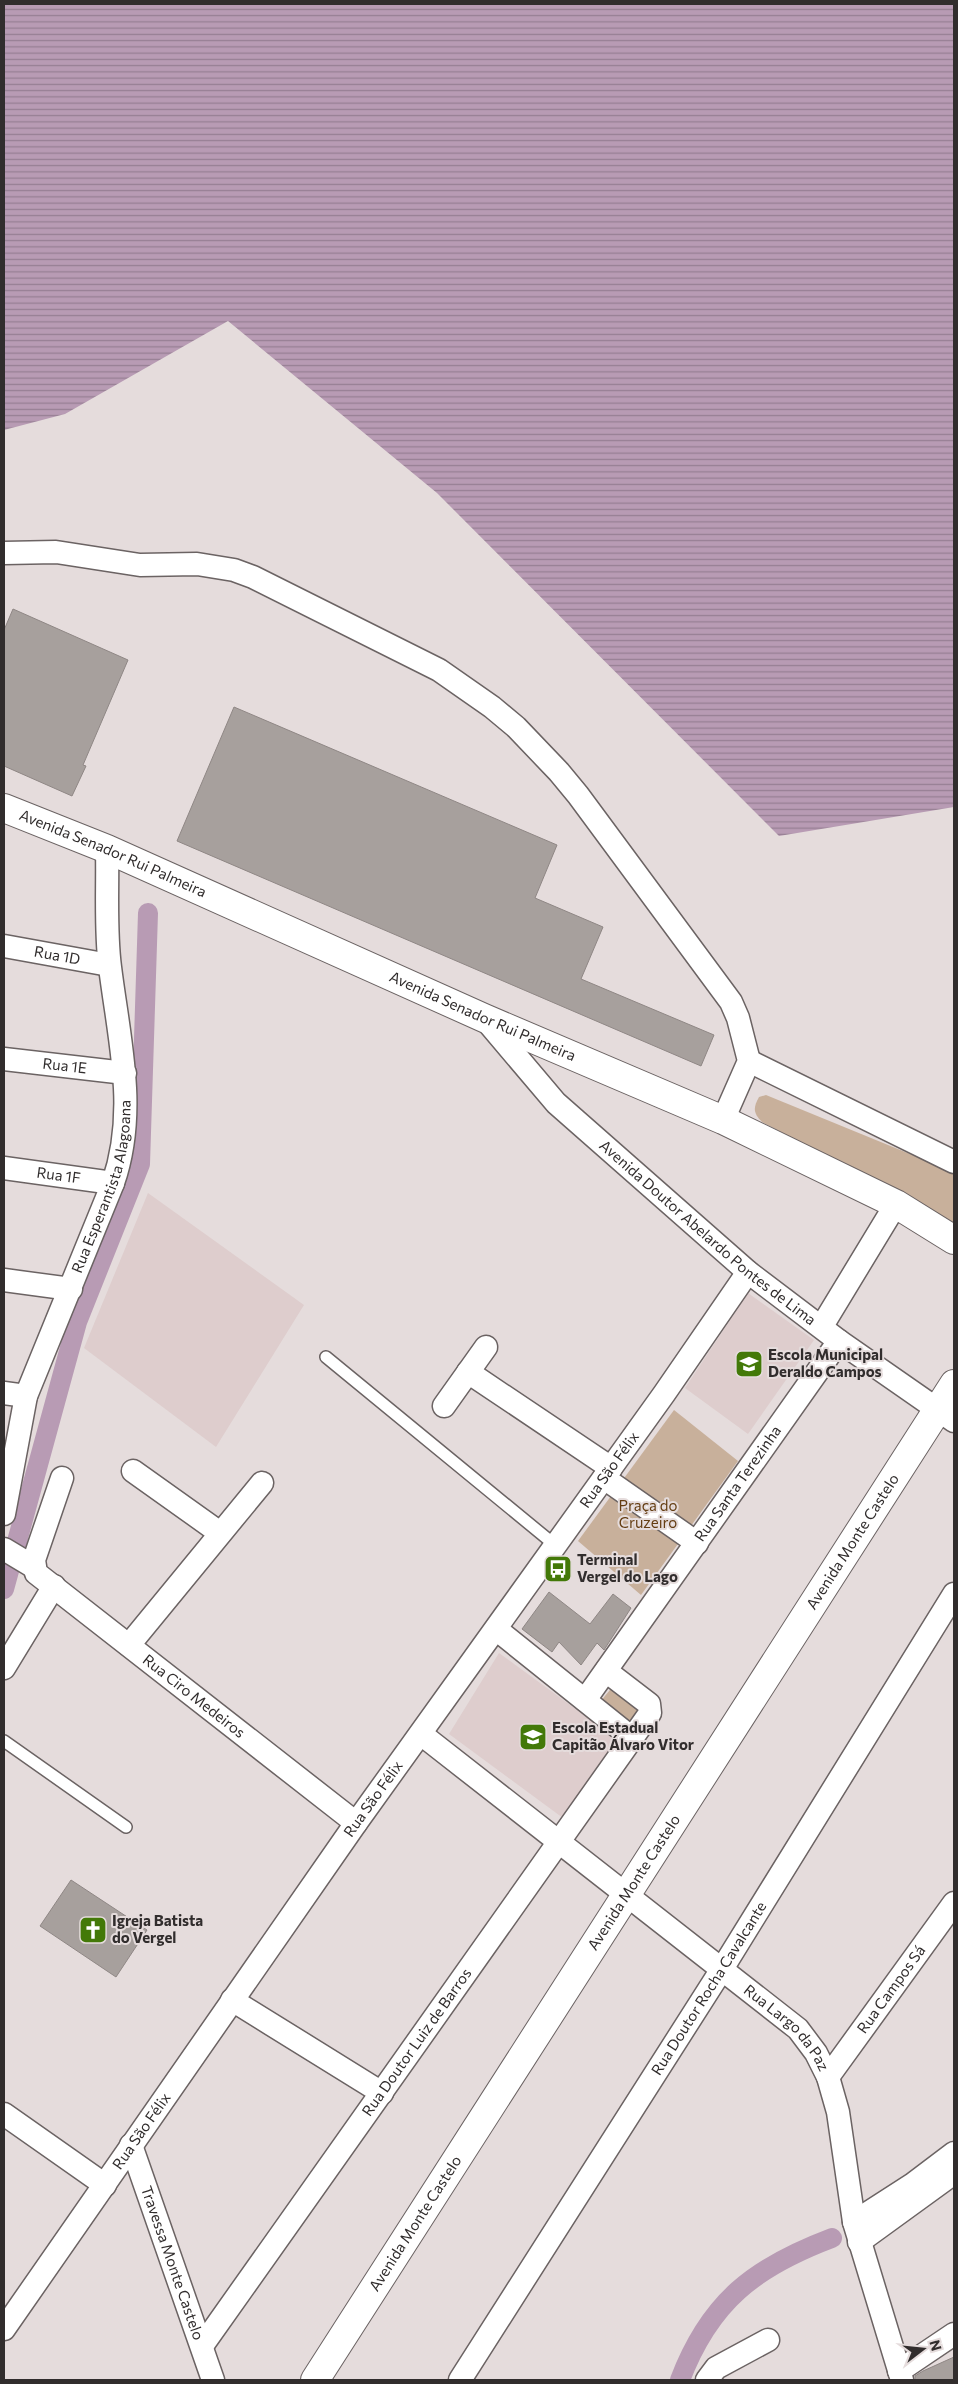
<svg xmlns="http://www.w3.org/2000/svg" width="958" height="2384" font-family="Commissioner,sans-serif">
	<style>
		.built { fill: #decdcd }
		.park { fill: #c8b09b }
		.water { fill: url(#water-rules) }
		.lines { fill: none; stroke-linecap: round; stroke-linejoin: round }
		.canal { stroke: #b89bb4; stroke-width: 20 }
		.building { fill: #a7a09d; stroke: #8f8785 }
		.lane-casing { stroke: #6b6363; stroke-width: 14 }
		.street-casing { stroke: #6b6363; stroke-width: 25 }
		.secondary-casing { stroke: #6b6363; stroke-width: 30 }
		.primary-casing { stroke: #6b6363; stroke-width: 30 }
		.lane { stroke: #fff; stroke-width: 11 }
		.street { stroke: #fff; stroke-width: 22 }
		.secondary { stroke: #fff; stroke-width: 28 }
		.primary { stroke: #fff; stroke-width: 28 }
		.labels { text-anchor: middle; stroke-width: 4; stroke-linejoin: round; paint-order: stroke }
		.street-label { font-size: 15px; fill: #312d2d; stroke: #e5dcdc }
		.poi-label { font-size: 15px; font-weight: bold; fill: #312d2d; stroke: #e5dcdc; text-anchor: start }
		.park-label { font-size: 15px; fill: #643d12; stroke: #e5dcdc }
	</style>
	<defs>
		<pattern id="water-rules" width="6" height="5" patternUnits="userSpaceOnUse" patternTransform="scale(1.25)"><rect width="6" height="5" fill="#b89bb4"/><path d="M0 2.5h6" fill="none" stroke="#967f93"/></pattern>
	</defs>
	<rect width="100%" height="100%" fill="#e5dcdc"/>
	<g class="built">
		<polygon points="148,1193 304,1305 216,1447 84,1348"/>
		<polygon points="748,1293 814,1340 748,1434 685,1388"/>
		<polygon points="499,1653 618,1740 563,1818 449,1734"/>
	</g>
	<g class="park">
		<path d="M766,1095L954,1172V1224L762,1122C753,1113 753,1108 759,1097Z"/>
		<polygon points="674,1410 738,1461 641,1595 578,1541"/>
		<polygon points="614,1685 646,1708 629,1728 600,1702"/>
	</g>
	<polygon class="water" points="4,4 954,4 954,807 779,836 437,493 228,321 65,414 4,430"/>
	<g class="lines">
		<g class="canal">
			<polyline points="4,1589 77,1322 140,1164 148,913"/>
			<path d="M680,2380C710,2301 755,2267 832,2238"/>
		</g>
	</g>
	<g class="building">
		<polygon points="13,609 128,660 83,765 86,766 72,796 4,766 4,630"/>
		<polygon points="234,707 557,845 535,898 603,927 581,979 714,1035 701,1066 177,841"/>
		<polygon points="549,1592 590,1624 613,1594 631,1608 604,1650 597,1643 581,1665 559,1642 552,1652 522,1629"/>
		<polygon points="71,1880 147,1930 116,1977 40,1926"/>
		<polygon points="954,2357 954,2380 915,2380 915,2376 923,2371"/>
	</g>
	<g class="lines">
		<defs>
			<g id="lane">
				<polyline points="326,1357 555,1545"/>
				<polyline points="4,1741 126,1827"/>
			</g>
			<g id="street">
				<polyline points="4,553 56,552 140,565 197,564 234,570 253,577 439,670 492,707 516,727 559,772 578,795 731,1002 738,1018 749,1061 723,1120"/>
				<path id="s1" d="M4,946L109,965"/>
				<path id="s2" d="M484,1018L556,1103L748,1272L839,1341L954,1421"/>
				<path id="s3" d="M4,1059L125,1073"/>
				<polyline points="749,1061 954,1162"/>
				<path id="s4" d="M4,1168L113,1183"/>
				<polyline points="4,1280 71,1289"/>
				<polyline points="822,1326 896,1204"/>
				<polyline points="468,1372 611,1468"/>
				<polyline points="4,1393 26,1396"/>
				<polyline points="444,1406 486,1347"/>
				<polyline points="133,1471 220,1533"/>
				<path id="s5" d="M62,1478L34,1560L36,1573L356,1823"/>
				<polyline points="604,1478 697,1543"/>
				<path id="s6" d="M4,1514L26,1396L113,1183C138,1111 119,1040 110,967C105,929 108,888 107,849"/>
				<polyline points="4,1549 34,1567"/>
				<polyline points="496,1629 632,1738"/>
				<polyline points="129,1645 262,1483"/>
				<polyline points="4,1668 54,1586"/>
				<path id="s7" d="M585,1700L839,1341"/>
				<path id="s8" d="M421,1734L798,2029L816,2053L828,2077L838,2112L854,2222L902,2380"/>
				<polyline points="232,2000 382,2093"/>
				<path id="s9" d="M828,2077L954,1903"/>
				<polyline points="4,2114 105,2185"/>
				<path id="s10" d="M131,2145L213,2380"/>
				<polyline points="854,2222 913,2184 954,2153"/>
				<polyline points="859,2242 954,2173"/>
				<path id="s11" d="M4,2329L356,1823L664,1394L748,1272"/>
				<path id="s12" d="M202,2346L650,1713L649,1704L606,1671"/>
				<polyline points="899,2371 954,2334"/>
				<path id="s13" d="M460,2380L722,1969L954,1594"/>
				<polyline points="707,2380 716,2368 768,2340"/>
			</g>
			<g id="secondary">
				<path id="s14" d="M315,2380L954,1384"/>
			</g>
			<g id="primary">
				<path id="s15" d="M4,808L107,849L484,1018L723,1120L896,1204L954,1240"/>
			</g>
		</defs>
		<use href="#lane" class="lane-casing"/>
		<use href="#street" class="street-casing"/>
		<use href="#secondary" class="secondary-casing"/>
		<use href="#primary" class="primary-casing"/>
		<use href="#lane" class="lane"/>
		<use href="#street" class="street"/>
		<use href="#secondary" class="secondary"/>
		<use href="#primary" class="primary"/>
	</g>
	<defs>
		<symbol id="school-square" viewBox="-11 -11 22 22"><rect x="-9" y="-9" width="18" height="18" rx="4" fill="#437908" stroke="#e5dcdc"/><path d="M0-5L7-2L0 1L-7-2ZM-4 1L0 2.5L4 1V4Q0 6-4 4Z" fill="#fff"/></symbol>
		<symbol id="bus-square" viewBox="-11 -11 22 22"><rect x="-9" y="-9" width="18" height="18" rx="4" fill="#437908" stroke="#e5dcdc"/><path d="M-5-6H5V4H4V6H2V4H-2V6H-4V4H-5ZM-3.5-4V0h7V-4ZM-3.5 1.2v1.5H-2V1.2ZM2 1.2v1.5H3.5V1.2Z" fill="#fff"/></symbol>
		<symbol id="church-square" viewBox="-11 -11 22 22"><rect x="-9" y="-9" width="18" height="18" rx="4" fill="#437908" stroke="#e5dcdc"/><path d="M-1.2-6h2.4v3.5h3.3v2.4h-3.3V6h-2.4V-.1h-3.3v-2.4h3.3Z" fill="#fff"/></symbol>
	</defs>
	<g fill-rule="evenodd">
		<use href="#school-square" x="733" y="1348" width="32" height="32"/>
		<use href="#bus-square" x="542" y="1553" width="32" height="32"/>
		<use href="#school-square" x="517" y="1721" width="32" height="32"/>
		<use href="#church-square" x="77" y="1914" width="32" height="32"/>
	</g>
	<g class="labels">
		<g class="street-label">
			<text dy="5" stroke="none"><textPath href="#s15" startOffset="118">Avenida Senador Rui Palmeira</textPath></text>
			<text dy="5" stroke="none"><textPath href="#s1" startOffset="54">Rua 1D</textPath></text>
			<text dy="5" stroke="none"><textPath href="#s15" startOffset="522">Avenida Senador Rui Palmeira</textPath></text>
			<text dy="5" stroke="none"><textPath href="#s3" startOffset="61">Rua 1E</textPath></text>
			<text dy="5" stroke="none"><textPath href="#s4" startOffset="55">Rua 1F</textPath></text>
			<text dy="5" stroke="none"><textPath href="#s6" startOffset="344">Rua Esperantista Alagoana</textPath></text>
			<text dy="5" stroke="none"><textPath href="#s2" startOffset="311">Avenida Doutor Abelardo Pontes de Lima</textPath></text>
			<text dy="5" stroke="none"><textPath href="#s11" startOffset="1051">Rua São Félix</textPath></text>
			<text dy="5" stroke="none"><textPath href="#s7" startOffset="265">Rua Santa Terezinha</textPath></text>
			<text dy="5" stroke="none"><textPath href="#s14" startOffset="996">Avenida Monte Castelo</textPath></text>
			<text dy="5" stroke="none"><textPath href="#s5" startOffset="300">Rua Ciro Medeiros</textPath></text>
			<text dy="5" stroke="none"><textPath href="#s11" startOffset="646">Rua São Félix</textPath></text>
			<text dy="5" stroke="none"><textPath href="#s14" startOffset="591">Avenida Monte Castelo</textPath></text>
			<text dy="5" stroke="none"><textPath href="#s13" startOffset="464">Rua Doutor Rocha Cavalcante</textPath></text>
			<text dy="5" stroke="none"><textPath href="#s9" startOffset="108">Rua Campos Sá</textPath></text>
			<text dy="5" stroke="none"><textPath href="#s8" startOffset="470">Rua Largo da Paz</textPath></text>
			<text dy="5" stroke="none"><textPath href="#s12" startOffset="372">Rua Doutor Luiz de Barros</textPath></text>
			<text dy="5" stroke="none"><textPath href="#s11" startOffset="241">Rua São Félix</textPath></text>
			<text dy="5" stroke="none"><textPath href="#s14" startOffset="186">Avenida Monte Castelo</textPath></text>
			<text dy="5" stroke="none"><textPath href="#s10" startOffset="125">Travessa Monte Castelo</textPath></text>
		</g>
		<g class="poi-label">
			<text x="768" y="1360">Escola Municipal<tspan x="768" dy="17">Deraldo Campos</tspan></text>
			<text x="577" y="1565">Terminal<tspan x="577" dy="17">Vergel do Lago</tspan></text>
			<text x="552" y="1733">Escola Estadual<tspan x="552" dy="17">Capitão Álvaro Vitor</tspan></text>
			<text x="112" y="1926">Igreja Batista<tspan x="112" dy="17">do Vergel</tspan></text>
		</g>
		<g class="park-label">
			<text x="648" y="1511">Praça do<tspan x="648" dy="17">Cruzeiro</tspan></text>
		</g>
	</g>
	<rect width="958" height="2384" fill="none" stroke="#312d2d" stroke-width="10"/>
	<g transform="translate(923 2349) rotate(74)" stroke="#e5dcdc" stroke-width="4" paint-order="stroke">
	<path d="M0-4L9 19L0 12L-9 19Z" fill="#312d2d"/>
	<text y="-8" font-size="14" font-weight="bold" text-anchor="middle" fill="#312d2d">N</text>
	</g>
</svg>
